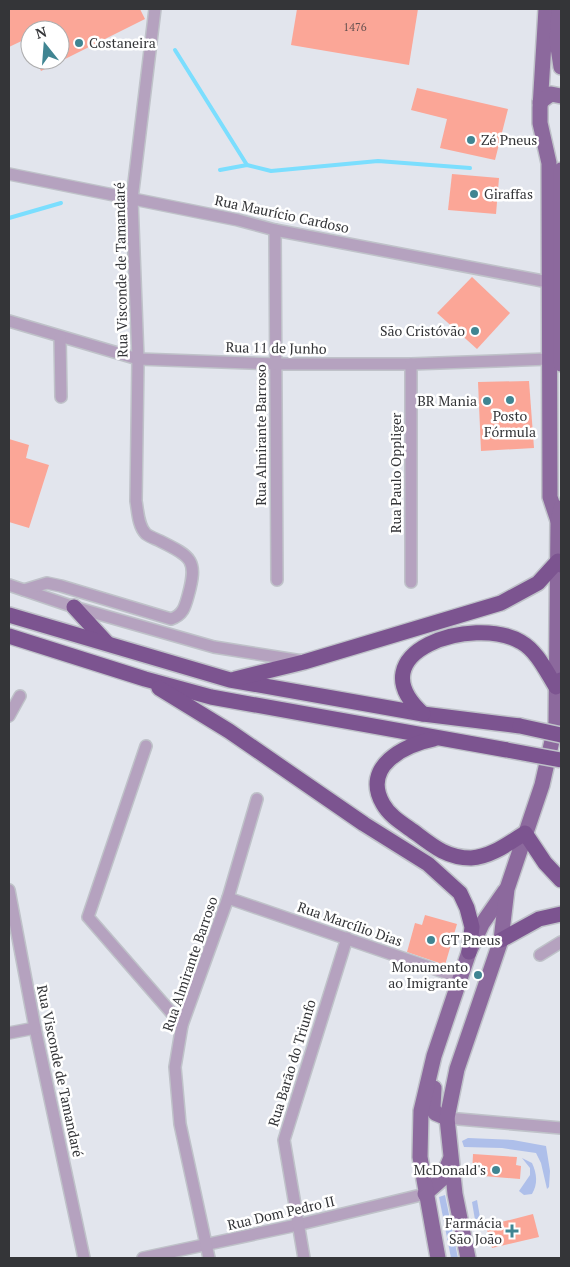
<svg xmlns="http://www.w3.org/2000/svg" width="570" height="1267" font-family="'PT Serif',serif">
	<style>
		.green { fill: #aebfea }
		.lines { fill: none; stroke-linecap: round; stroke-linejoin: round }
		.stream { stroke: #7bdefe; stroke-width: 4 }
		.building { fill: #fba697 }
		.minor-casing { stroke: #bfc2c9; stroke-width: 14 }
		.major-casing { stroke: #bfc2c9; stroke-width: 18 }
		.highway-casing { stroke: #bfc2c9; stroke-width: 18 }
		.minor { stroke: #b5a2bf; stroke-width: 11 }
		.major { stroke: #8c699d; stroke-width: 15 }
		.highway { stroke: #7c5490; stroke-width: 15 }
		.highway-bridge-casing { stroke: #bfc2c9; stroke-width: 18; stroke-linecap: butt }
		.highway-bridge { stroke: #7c5490; stroke-width: 15 }
		.poi-dot { fill: #408592; stroke: #fff; stroke-width: 2 }
		.labels { text-anchor: middle; stroke-width: 5; stroke-linejoin: round; paint-order: stroke }
		.number-label { font-size: 11px; fill: #665150 }
		.poi-label { font-size: 14px; fill: #343538; stroke: #fff; text-anchor: end }
		.street-label { font-size: 14px; fill: #343538; stroke: #fff }
	</style>
	<rect width="100%" height="100%" fill="#e2e5ed"/>
	<g class="green">
		<polygon points="468,1138 513,1140 546,1146 550,1171 549,1187 547,1189 541,1163 536,1153 502,1148 464,1147 462,1141"/>
		<path d="M522,1158L532,1163C537,1174 538,1184 532,1194L524,1195L519,1191L530,1175V1168Z"/>
		<polygon points="445,1195 458,1258 451,1258 439,1197"/>
		<polygon points="477,1200 481,1223 476,1226 472,1202"/>
	</g>
	<g class="lines">
		<g class="stream">
			<polyline points="175,50 247,165"/>
			<polyline points="220,170 247,165 271,171 378,161 470,168"/>
			<polyline points="9,218 61,203"/>
		</g>
	</g>
	<g class="building">
		<polygon points="9,9 140,9 145,19 41,71 36,60 60,60 60,30 30,30 30,37 9,47"/>
		<polygon points="297,9 418,9 409,65 291,45"/>
		<polygon points="417,88 508,109 495,160 440,148 447,119 411,110"/>
		<polygon points="452,174 499,178 496,214 448,210"/>
		<polygon points="472,277 510,313 477,349 437,313"/>
		<polygon points="529,381 534,448 481,451 478,382"/>
		<polygon points="9,439 29,445 26,458 49,465 29,528 9,522"/>
		<polygon points="425,915 457,924 445,965 407,952 415,923 422,925"/>
		<polygon points="473,1154 517,1157 516,1165 521,1166 520,1179 472,1175"/>
		<polygon points="533,1214 539,1237 492,1248 486,1226"/>
	</g>
	<g class="lines">
		<defs>
			<g id="minor">
				<polyline points="9,174 238,220 275,230 548,282"/>
				<polyline points="275,230 277,580"/>
				<polyline points="9,321 138,359 276,364 411,364 549,359"/>
				<polyline points="60,337 61,397"/>
				<polyline points="411,364 411,582"/>
				<polyline points="9,585 74,607 214,647 302,661"/>
				<path d="M24,590L47,583L61,586L171,619C183,615 185,607 188,596C198,560 192,557 160,541C156,539 150,537 146,534C138,526 138,512 136,501L138,359L132,199L155,9"/>
				<polyline points="9,716 20,696"/>
				<polyline points="146,746 88,917 182,1025"/>
				<polyline points="9,890 35,1028 84,1258"/>
				<polyline points="228,898 461,978"/>
				<polyline points="540,955 561,942"/>
				<polyline points="9,1033 35,1028"/>
				<polyline points="447,1118 561,1128"/>
				<polyline points="143,1258 297,1225 425,1194"/>
				<polyline points="209,1258 180,1124 175,1067 182,1025 228,898 257,799"/>
				<polyline points="304,1258 284,1140 347,938"/>
			</g>
			<g id="major">
				<polyline points="546,9 540,108 540,123 549,163 550,497 558,521"/>
				<polyline points="559,9 557,41 561,67"/>
				<polyline points="540,102 551,94 561,96"/>
				<polyline points="561,170 561,364"/>
				<polyline points="434,1088 433,1107 435,1113 447,1118"/>
				<polyline points="425,1194 442,1179 450,1160"/>
				<polyline points="438,1258 420,1157 421,1111 434,1056 469,952 482,924 505,891"/>
				<polyline points="468,1258 455,1194 447,1118 457,1069 501,940 507,889 542,785 556,723 558,521 561,508"/>
			</g>
			<g id="highway">
				<polyline points="74,607 107,643"/>
				<polyline points="9,615 230,680 423,714 520,726"/>
				<polyline points="9,636 145,679 211,697 507,750"/>
				<polyline points="235,679 304,662 501,603 538,583 558,561 561,565"/>
				<polyline points="159,688 229,731 364,824 428,864 460,893 467,908 472,927 469,952"/>
				<path d="M423,714C355,652 474,614 521,642C537,651 546,671 556,687L561,680"/>
				<path d="M434,739C405,745 361,766 383,804C390,817 405,825 417,834C434,847 448,858 471,858C491,857 509,843 525,833L545,863L561,880"/>
				<polyline points="501,940 539,919 561,914"/>
			</g>
		</defs>
		<use href="#minor" class="minor-casing"/>
		<use href="#major" class="major-casing"/>
		<use href="#highway" class="highway-casing"/>
		<use href="#minor" class="minor"/>
		<use href="#major" class="major"/>
		<use href="#highway" class="highway"/>
		<defs>
			<g id="highway-bridge">
				<polyline points="520,726 561,735"/>
				<polyline points="507,750 561,760"/>
			</g>
		</defs>
		<use href="#highway-bridge" class="highway-bridge-casing"/>
		<use href="#highway-bridge" class="highway-bridge"/>
	</g>
	<g class="poi-dot">
		<circle cx="79" cy="43" r="5"/>
		<circle cx="471" cy="140" r="5"/>
		<circle cx="474" cy="194" r="5"/>
		<circle cx="475" cy="331" r="5"/>
		<circle cx="510" cy="400" r="5"/>
		<circle cx="487" cy="401" r="5"/>
		<circle cx="431" cy="940" r="5"/>
		<circle cx="478" cy="975" r="5"/>
		<circle cx="496" cy="1170" r="5"/>
		<path d="M509.5 1223.5h5v5h5v5h-5v5h-5v-5h-5v-5h5z"/>
	</g>
	<g class="labels">
		<g class="number-label">
			<text x="355" y="31">1476</text>
		</g>
		<g class="poi-label">
			<text x="89" y="48" text-anchor="start">Costaneira</text>
			<text x="481" y="145" text-anchor="start">Zé Pneus</text>
			<text x="484" y="199" text-anchor="start">Giraffas</text>
			<text x="465" y="336">São Cristóvão</text>
			<text x="477" y="406">BR Mania</text>
			<text x="510" y="421" text-anchor="middle">Posto<tspan x="510" dy="16">Fórmula</tspan></text>
			<text x="441" y="945" text-anchor="start">GT Pneus</text>
			<text x="468" y="972">Monumento<tspan x="468" dy="16">ao Imigrante</tspan></text>
			<text x="486" y="1175">McDonald's</text>
			<text x="502" y="1228">Farmácia<tspan x="502" dy="16">São João</tspan></text>
		</g>
		<g class="street-label">
			<text transform="translate(282 214) rotate(12)" y="5">Rua Maurício Cardoso</text>
			<text transform="translate(121 270) rotate(-91)" y="5">Rua Visconde de Tamandaré</text>
			<text transform="translate(276 348) rotate(1)" y="5">Rua 11 de Junho</text>
			<text transform="translate(261 435) rotate(-90)" y="5">Rua Almirante Barroso</text>
			<text transform="translate(396 473) rotate(-90)" y="5">Rua Paulo Oppliger</text>
			<text transform="translate(350 924) rotate(19)" y="5">Rua Marcílio Dias</text>
			<text transform="translate(190 964) rotate(-71)" y="5">Rua Almirante Barroso</text>
			<text transform="translate(292 1063) rotate(-73)" y="5">Rua Barão do Triunfo</text>
			<text transform="translate(60 1071) rotate(78)" y="5">Rua Visconde de Tamandaré</text>
			<text transform="translate(281 1213) rotate(-13)" y="5">Rua Dom Pedro II</text>
		</g>
	</g>
	<rect width="570" height="1267" fill="none" stroke="#343538" stroke-width="20"/>
	<g transform="translate(45 45) rotate(343)"><circle r="24" fill="#ffffff" stroke="#aeaeaf"/>
	<path d="M0-4L9 19L0 12L-9 19Z" fill="#408592"/>
	<text y="-8" font-size="14" font-weight="bold" text-anchor="middle" fill="#343538">N</text>
	</g>
</svg>
